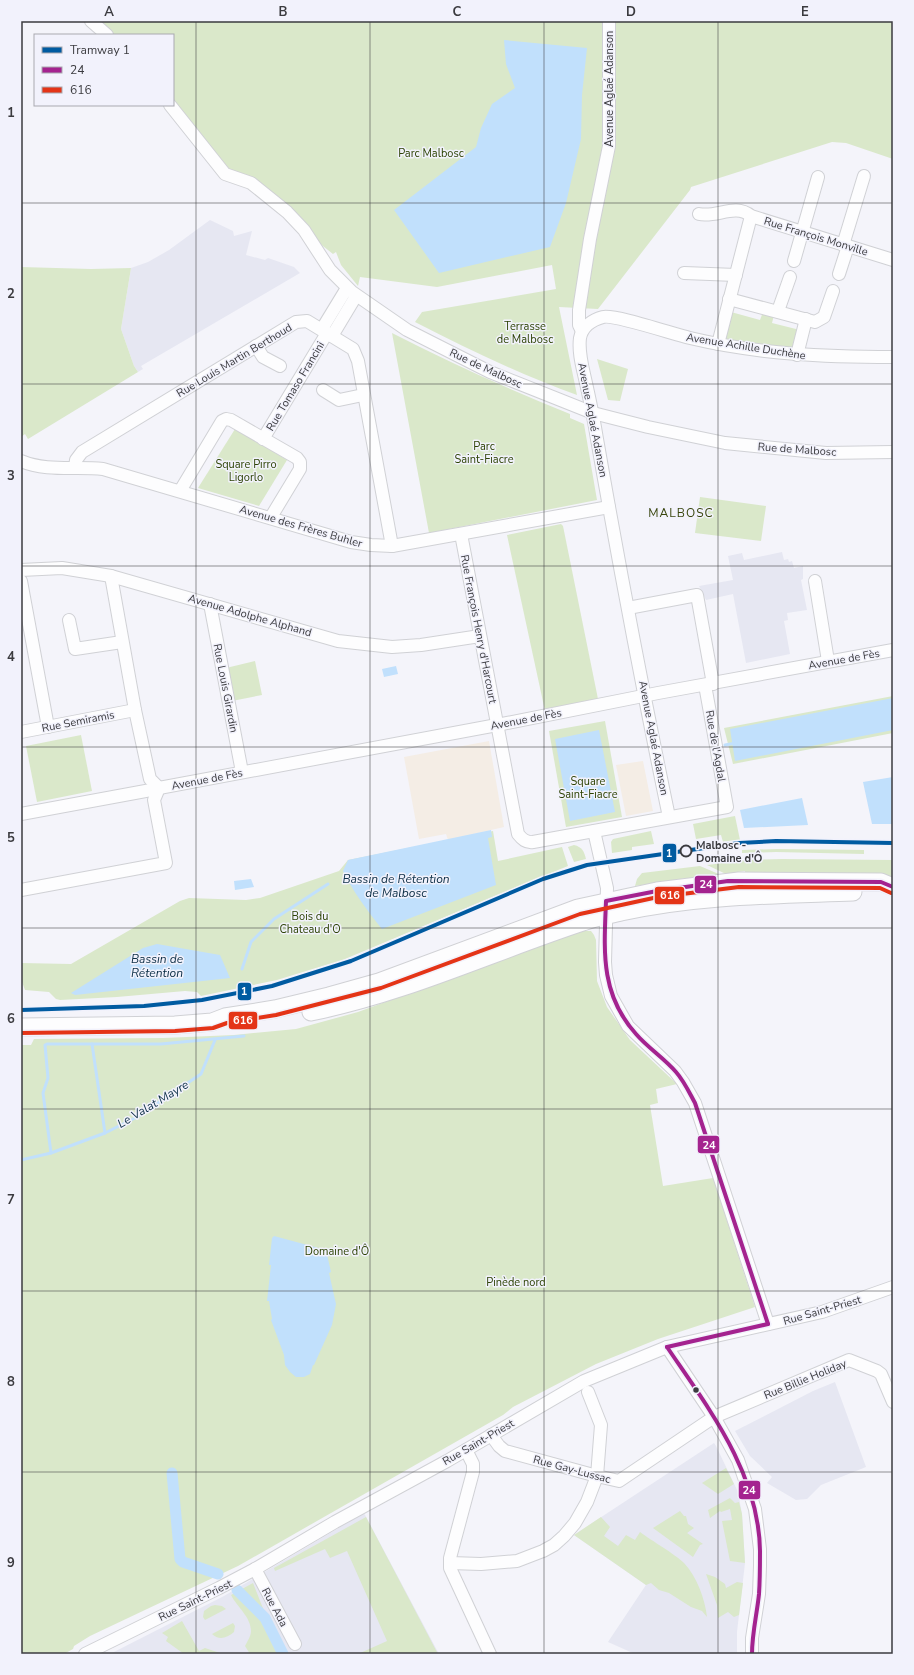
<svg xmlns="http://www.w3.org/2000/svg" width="914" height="1675" font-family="'Nunito Sans',sans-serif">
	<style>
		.commercial { fill: #f4ede5 }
		.built { fill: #e6e7f2 }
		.green { fill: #dae8ca }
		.water { fill: #c1e0fc }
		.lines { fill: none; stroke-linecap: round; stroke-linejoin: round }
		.stream { stroke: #c1e0fc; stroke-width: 3 }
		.canal { stroke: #c1e0fc; stroke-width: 11 }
		.street-casing { stroke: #d0d1d5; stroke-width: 14 }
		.secondary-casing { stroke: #d0d1d5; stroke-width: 19 }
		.street { stroke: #fdfdfe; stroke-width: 12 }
		.secondary { stroke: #fdfdfe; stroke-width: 17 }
		.bus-1-casing { stroke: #f2f2fc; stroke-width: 7 }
		.bus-2-casing { stroke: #f2f2fc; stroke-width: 7 }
		.bus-1 { stroke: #a4238f; stroke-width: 4 }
		.bus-2 { stroke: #e43417; stroke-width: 4 }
		.tram-1-casing { stroke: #f2f2fc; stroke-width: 7 }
		.tram-1 { stroke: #005ba1; stroke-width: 4 }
		.grid { fill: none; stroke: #3b3b3f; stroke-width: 1; stroke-opacity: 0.55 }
		.stop-dot { fill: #f2f2fc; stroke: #3b3b3f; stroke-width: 2 }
		.bus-dot { fill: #3b3b3f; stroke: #f2f2fc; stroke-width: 1.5 }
		.labels { text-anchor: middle; stroke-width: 3; stroke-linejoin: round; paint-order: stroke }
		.street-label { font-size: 11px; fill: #3b3b3f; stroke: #f2f2fc }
		.park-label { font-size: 11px; fill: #2d4304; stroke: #f2f2fc }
		.stop-label { font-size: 11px; font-weight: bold; fill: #3b3b3f; stroke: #f2f2fc; text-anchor: start }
		.neighbourhood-label { font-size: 12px; letter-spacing: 1px; fill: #39460c; stroke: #f2f2fc }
		.water-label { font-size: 12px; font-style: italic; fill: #0c2e46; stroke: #f2f2fc }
		.line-badge { stroke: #f2f2fc; stroke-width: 1.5 }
		.badge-label { font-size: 11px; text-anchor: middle; font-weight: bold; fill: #fff }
		.neatline { fill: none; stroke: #3b3b3f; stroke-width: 1.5 }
		.grid-label { font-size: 13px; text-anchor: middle; font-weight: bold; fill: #3b3b3f }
	</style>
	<rect width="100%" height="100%" fill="#f4f4fa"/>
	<g class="commercial">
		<polygon points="489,741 504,827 448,840 446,834 419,839 404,757"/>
		<polygon points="643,761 653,811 626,816 616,765"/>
	</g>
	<g class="built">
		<polygon points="210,220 233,231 234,236 252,231 246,255 265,260 268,258 294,267 300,273 141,366 143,369 138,372 134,366 121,329 131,268 148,262 169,250"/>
		<polygon points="782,552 784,560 788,559 789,562 792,561 794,568 803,566 803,579 801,580 807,610 787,613 788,620 784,621 790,654 746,663 733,594 706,600 699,586 733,580 728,556 742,553 744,560"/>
		<polygon points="835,1382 866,1467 821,1485 807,1499 796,1500 767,1483 772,1477 750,1456 735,1431 813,1391"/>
		<polygon points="714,1443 716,1446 738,1492 742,1514 745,1563 737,1632 737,1654 635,1654 608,1642 646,1585 574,1535"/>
		<polygon points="364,1513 439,1654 110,1654 224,1596"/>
	</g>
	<g class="green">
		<path d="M99,21H893V159L846,143L832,142L691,187L690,190L598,309L559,307L577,395C521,375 468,349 415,322L422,312L556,289L552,265L437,287L360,277L358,286L341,265L336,252L333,254L238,179L173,103V35H101Z"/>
		<polygon points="21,267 91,269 131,268 121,329 134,366 138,372 28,439 25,434 21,437"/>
		<polygon points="731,312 760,320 763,312 774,315 772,323 800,330 795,350 727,341 724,338"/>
		<path d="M392,333C451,363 510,390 570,414V418L584,424L597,500L429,533Z"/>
		<polygon points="597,359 628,369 620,401 608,400"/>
		<polygon points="235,429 287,460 259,506 198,488"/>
		<polygon points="700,497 766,506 761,541 695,533"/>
		<polygon points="561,524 563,526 598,699 545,711 507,535"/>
		<polygon points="255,661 262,695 232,701 226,668"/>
		<polygon points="893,696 893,733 733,764 724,728"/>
		<polygon points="605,721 622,817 566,827 549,731"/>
		<polygon points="81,735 92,791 37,802 26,746"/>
		<polygon points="735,816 740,840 723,842 721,835 696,839 693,824"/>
		<polygon points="493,831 498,861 562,847 568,866 521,885 345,959 277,980 201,996 197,992 185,991 117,997 60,1000 56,999 49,992 25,990 21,979 21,963 71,964 180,901 189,898 246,900 260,898 339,871 348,860"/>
		<polygon points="651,831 654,844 632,847 632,850 612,853 611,842 613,839"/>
		<path d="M574,845C582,847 584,851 586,859L574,862L568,847Z"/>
		<polygon points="777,849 864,850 864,854 776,852 742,853 742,850"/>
		<polygon points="782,859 893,860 893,879 745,874 745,871 738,872 738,874 728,875 707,865 747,860"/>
		<polygon points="700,866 721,875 704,880 687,878 635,886 637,879 642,873"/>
		<polygon points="579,931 591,931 594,935 596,940 597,981 607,1007 630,1040 677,1084 656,1089 658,1103 650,1105 663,1186 713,1178 755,1307 658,1339 596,1364 513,1407 503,1415 238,1566 90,1636 74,1646 73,1649 64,1654 21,1654 21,1045 31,1045 34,1039 163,1038 234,1035 296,1029 358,1012"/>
		<polygon points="726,1468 734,1484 718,1494 702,1483"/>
		<polygon points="730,1498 735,1503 739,1502 742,1514 745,1563 730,1561 722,1521 732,1520 730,1509 721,1512 720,1511 710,1518 708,1510"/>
		<polygon points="680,1511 684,1516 686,1516 688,1524 694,1528 687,1533 703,1544 700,1545 693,1557 653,1528"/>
		<polygon points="366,1517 438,1654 358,1654 387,1641 347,1551 330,1558 325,1549 275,1571 274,1568"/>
		<path d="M601,1517L610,1527L604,1536L618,1546L626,1535L635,1540L640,1532C652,1541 675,1554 684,1563C697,1577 705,1599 707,1617L702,1611L691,1607L669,1593L659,1590L651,1583L646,1585L574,1535Z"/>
		<polygon points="706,1574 715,1577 725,1584 726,1588 737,1582 743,1583 739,1615 734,1617 728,1612 718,1618 717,1605"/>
		<path d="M253,1583L281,1654H250L245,1646C247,1642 251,1636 251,1631C251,1617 237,1607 231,1595Z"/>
		<polygon points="215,1605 222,1606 226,1609 205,1620 203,1617 204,1611 211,1606"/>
		<polygon points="182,1621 199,1651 205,1648 223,1654 184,1654 166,1641 168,1637 162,1633"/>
		<path d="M233,1623L235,1626L234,1632C227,1638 219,1641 212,1634Z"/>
	</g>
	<g class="water">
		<polygon points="504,40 587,48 582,95 581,139 566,203 550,247 439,273 394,210 476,147 481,128 492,104 515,88 506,64"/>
		<polygon points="396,666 398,674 384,677 382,669"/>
		<polygon points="893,698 893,730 735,761 730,729"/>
		<polygon points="599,730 615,812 570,821 555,739"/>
		<polygon points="893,777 893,824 872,824 863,782"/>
		<polygon points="802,798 808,825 744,828 740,810"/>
		<path d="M491,830L492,837L488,838L496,885L382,929C367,910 353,892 343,871L348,860Z"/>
		<polygon points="251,879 254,887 235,890 234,881"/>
		<polygon points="157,944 220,955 230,978 75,995 71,993 143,948"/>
		<polygon points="274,1236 326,1250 331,1272 329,1273 336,1304 332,1325 314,1365 313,1365 310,1374 304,1377 296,1377 290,1372 285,1365 284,1355 271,1320 272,1319 269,1301 267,1301 271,1265 269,1265 272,1238"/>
	</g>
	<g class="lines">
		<g class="stream">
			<polyline points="725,745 736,743"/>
			<polyline points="242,969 251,942 274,919 328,884"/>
			<polyline points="92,1044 105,1133"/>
			<polyline points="51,1153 43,1093 48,1078 45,1045 47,1044 161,1044 244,1036"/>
			<polyline points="21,1160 51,1153 105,1133 137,1117 201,1074 215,1040"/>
		</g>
		<g class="canal">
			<polyline points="172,1473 180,1559 183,1562 218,1574"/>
			<polyline points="237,1590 265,1618 283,1654"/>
		</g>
		<defs>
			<g id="street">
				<polyline points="91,21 107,35"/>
				<polyline points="170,105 225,174 251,183 287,212 304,230 330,270 352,292 407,330 490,372 593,413 648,427 725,443 826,453 893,452"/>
				<path d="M699,214C717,218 735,203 751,216L893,260"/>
				<polyline points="843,245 864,176"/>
				<polyline points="794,261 818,177"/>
				<polyline points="684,273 736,275"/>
				<polyline points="839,274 848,246"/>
				<polyline points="729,299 815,322 824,317 833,291"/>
				<polyline points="778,311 790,277"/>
				<polyline points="322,329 347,288"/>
				<polyline points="582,331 579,325 579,310 590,239 609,146 609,21"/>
				<polyline points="332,336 356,296"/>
				<polyline points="718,344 751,216"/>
				<polyline points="256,346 263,357 280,366"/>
				<polyline points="797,355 806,319"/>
				<polyline points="323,390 339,400 363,395"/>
				<polyline points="263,439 327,333"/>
				<path d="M21,461C47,472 76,466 103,469L351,542L371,545L392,546L609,507"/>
				<polyline points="75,467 76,460 82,452 291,325 296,322 307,321 353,349 358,361 392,546"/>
				<polyline points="180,491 222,421 226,419 231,420 297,458 300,462 300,469 271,517"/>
				<path d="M461,534L518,834C522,839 526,843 533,842L727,807L705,685"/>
				<polyline points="21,570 62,568 111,576 338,641 392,647 421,645 480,636"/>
				<polyline points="111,576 135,710 150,779 159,788"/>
				<polyline points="21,581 48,727"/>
				<polyline points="815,581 828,661"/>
				<polyline points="210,604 242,772"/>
				<polyline points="628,608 697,595 713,684"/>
				<polyline points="69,620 75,649 122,642"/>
				<polyline points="21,732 135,710"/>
				<polyline points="159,788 497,725 658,693 893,650"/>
				<polyline points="21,814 151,790"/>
				<path d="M669,817C643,692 619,565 597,439C594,420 590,401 586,383C583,369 578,353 580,338C582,327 592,320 603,317C614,314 673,334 690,338C757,354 824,357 893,357"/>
				<polyline points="594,831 607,888 605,962 606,975 611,996 628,1026 675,1071 683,1082 695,1103 768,1324"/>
				<polyline points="21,890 166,863 154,800 159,788"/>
				<polyline points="667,1347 714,1417 738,1460 755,1509 760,1549 760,1566 759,1594 752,1638 752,1654"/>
				<polyline points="491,1435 499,1446 505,1451 597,1476 619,1481 714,1417 849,1360 877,1371 881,1374 893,1402"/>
				<polyline points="466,1450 473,1464 473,1472 450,1558 450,1568 490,1654"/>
				<polyline points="450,1563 481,1564 517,1561 543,1551 554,1545 564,1536 575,1523 587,1502 597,1476 601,1425 588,1392"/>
				<polyline points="255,1569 295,1644"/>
				<polyline points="85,1654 219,1588 255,1569 335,1522 447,1461 584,1381 667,1347 822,1312 893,1287"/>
			</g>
			<g id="secondary">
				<path d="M311,1012C405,993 492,952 583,922C596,917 609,915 621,912C698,895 775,895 853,892"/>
				<polyline points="21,1027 175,1025 212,1022 225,1017 275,1009 329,996 379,982 578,908 657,891 739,881 881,882 893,887"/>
			</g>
		</defs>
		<use href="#street" class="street-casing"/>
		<use href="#secondary" class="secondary-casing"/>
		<use href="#street" class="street"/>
		<use href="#secondary" class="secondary"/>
		<defs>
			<g id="bus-1">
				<path d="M768,1324L695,1103C689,1092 684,1081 676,1072C664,1058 648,1048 636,1034C600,994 604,951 606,901L657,891L728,881L881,882L893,887"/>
				<path d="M667,1347C709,1409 759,1473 760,1551C760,1565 760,1580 759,1594C757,1614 752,1633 752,1654"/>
				<polyline points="667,1347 768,1324"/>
			</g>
			<polyline id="bus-2" points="21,1033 175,1031 213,1028 227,1023 276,1015 381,988 580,914 658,897 739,887 880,888 891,893"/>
		</defs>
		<use href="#bus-1" class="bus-1-casing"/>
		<use href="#bus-2" class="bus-2-casing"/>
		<use href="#bus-1" class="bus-1"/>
		<use href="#bus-2" class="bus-2"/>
		<defs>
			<polyline id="tram-1" points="21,1010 144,1006 202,1000 272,986 351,961 543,879 587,865 739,843 776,841 893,843"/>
		</defs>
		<use href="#tram-1" class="tram-1-casing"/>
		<use href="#tram-1" class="tram-1"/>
	</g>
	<path class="grid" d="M196,21V1654M370,21V1654M544,21V1654M718,21V1654M21,203H893M21,384H893M21,566H893M21,747H893M21,928H893M21,1109H893M21,1291H893M21,1472H893"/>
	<circle class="stop-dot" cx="686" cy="851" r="5.5"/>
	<circle class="bus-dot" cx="696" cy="1390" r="3.5"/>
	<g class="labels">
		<g class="street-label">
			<text transform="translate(609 89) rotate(-90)" y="4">Avenue Aglaé Adanson</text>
			<text transform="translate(816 236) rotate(17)" y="4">Rue François Monville</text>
			<text transform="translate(746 346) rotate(9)" y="4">Avenue Achille Duchène</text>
			<text transform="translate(234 360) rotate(-31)" y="4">Rue Louis Martin Berthoud</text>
			<text transform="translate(486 368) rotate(25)" y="4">Rue de Malbosc</text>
			<text transform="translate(295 386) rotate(-59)" y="4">Rue Tomaso Francini</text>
			<text transform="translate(593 420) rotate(79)" y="4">Avenue Aglaé Adanson</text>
			<text transform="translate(797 449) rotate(4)" y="4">Rue de Malbosc</text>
			<text transform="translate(301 526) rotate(16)" y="4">Avenue des Frères Buhler</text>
			<text transform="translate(250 615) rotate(16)" y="4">Avenue Adolphe Alphand</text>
			<text transform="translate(479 629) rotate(79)" y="4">Rue François Henry d'Harcourt</text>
			<text transform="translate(844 659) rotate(-10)" y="4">Avenue de Fès</text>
			<text transform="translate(226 688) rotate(79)" y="4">Rue Louis Girardin</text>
			<text transform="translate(526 719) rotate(-11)" y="4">Avenue de Fès</text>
			<text transform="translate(78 721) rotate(-11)" y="4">Rue Semiramis</text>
			<text transform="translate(654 738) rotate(79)" y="4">Avenue Aglaé Adanson</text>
			<text transform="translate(716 746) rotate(80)" y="4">Rue de l'Agdal</text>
			<text transform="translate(207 779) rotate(-11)" y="4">Avenue de Fès</text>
			<text transform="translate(822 1310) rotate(-16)" y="4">Rue Saint-Priest</text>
			<text transform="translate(805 1379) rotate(-22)" y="4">Rue Billie Holiday</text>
			<text transform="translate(478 1442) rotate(-30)" y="4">Rue Saint-Priest</text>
			<text transform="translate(572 1469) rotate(15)" y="4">Rue Gay-Lussac</text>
			<text transform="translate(195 1600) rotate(-26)" y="4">Rue Saint-Priest</text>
			<text transform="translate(275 1607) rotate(62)" y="4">Rue Ada</text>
		</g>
		<g class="park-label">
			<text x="431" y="157">Parc Malbosc</text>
			<text x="525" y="330">Terrasse<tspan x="525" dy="13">de Malbosc</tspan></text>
			<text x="484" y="450">Parc<tspan x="484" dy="13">Saint-Fiacre</tspan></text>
			<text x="246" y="468">Square Pirro<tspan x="246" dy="13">Ligorlo</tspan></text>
			<text x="588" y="785">Square<tspan x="588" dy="13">Saint-Fiacre</tspan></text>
			<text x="310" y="920">Bois du<tspan x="310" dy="13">Chateau d'O</tspan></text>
			<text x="337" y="1255">Domaine d'Ô</text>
			<text x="516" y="1286">Pinède nord</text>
		</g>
		<g class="stop-label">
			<text x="696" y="849">Malbosc -<tspan x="696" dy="13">Domaine d'Ô</tspan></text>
		</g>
		<g class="neighbourhood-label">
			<text x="681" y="517">MALBOSC</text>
		</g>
		<g class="water-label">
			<text x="396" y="883">Bassin de Rétention<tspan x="396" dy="14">de Malbosc</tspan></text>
			<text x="157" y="963">Bassin de<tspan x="157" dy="14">Rétention</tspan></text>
			<text transform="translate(153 1104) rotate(-31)" y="4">Le Valat Mayre</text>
		</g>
	</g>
	<g class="line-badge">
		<rect x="662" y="843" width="15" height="20" rx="4" fill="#005ba1"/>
		<rect x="694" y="875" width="23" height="19" rx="4" fill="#a4238f"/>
		<rect x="654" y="886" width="31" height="19" rx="4" fill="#e43417"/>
		<rect x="237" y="982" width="15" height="19" rx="4" fill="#005ba1"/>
		<rect x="228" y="1011" width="30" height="19" rx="4" fill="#e43417"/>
		<rect x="697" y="1135" width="23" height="19" rx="4" fill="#a4238f"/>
		<rect x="738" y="1480" width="23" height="20" rx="4" fill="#a4238f"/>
	</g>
	<g class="badge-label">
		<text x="669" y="857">1</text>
		<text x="706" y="888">24</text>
		<text x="670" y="899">616</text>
		<text x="244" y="995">1</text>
		<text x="243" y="1024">616</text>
		<text x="709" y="1149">24</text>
		<text x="749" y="1494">24</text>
	</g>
	<rect width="914" height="1675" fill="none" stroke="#f2f2fc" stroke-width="44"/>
	<rect x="34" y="34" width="140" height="72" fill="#f2f2fc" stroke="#a9a9b0"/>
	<rect x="42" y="47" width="20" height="6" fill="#005ba1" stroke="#a9a9b0"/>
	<text x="70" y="54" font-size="12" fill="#3b3b3f">Tramway 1</text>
	<rect x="42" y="67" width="20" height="6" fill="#a4238f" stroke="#a9a9b0"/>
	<text x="70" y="74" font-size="12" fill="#3b3b3f">24</text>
	<rect x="42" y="87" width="20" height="6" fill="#e43417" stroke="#a9a9b0"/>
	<text x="70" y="94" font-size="12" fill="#3b3b3f">616</text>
	<rect x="22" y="22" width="870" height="1631" class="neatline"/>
	<g class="grid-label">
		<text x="109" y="16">A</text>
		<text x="283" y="16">B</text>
		<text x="457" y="16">C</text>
		<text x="631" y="16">D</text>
		<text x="805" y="16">E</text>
		<text x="11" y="117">1</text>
		<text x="11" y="298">2</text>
		<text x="11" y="480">3</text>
		<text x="11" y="661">4</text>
		<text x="11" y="842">5</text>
		<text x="11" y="1023">6</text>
		<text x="11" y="1204">7</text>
		<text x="11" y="1386">8</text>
		<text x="11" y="1567">9</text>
	</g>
</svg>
